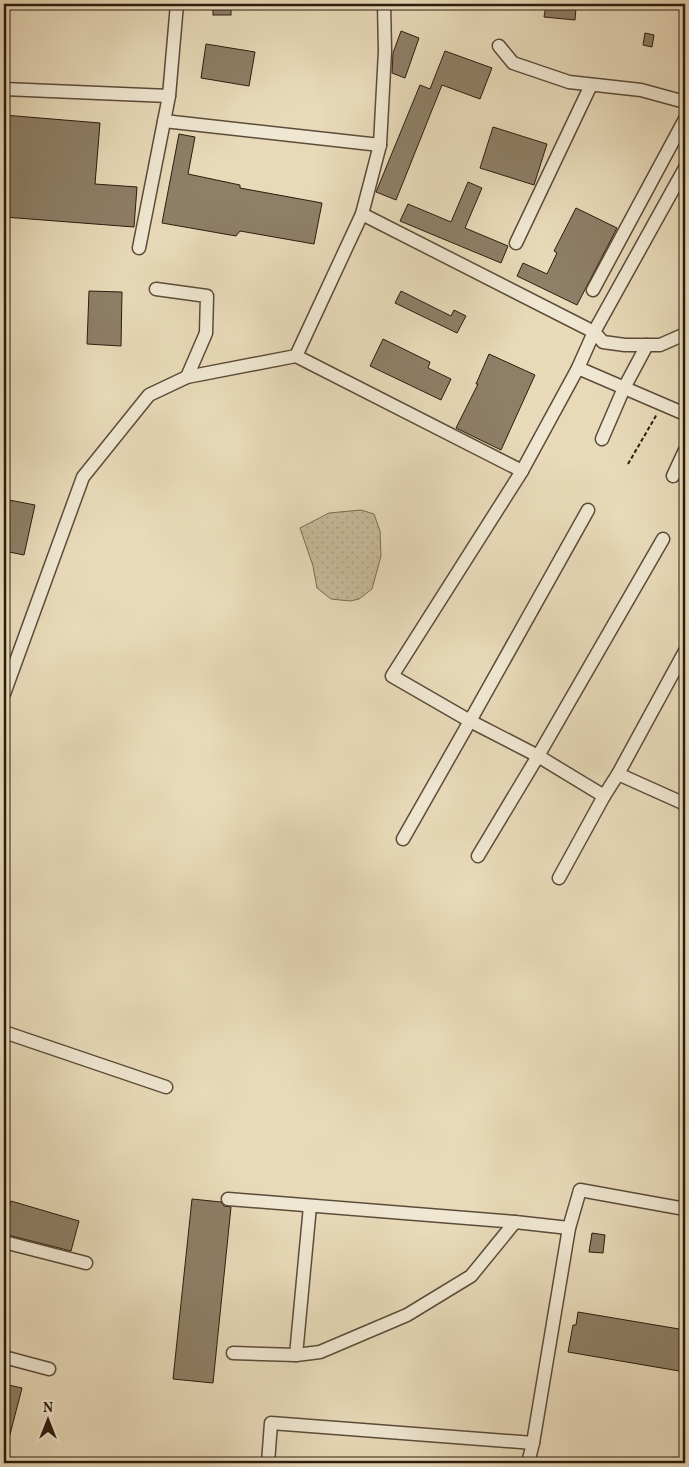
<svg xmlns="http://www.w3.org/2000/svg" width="689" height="1467" font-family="Vollkorn,serif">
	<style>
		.grass { fill: url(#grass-dots); stroke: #7a6b55 }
		.building { fill: #8e7f67; stroke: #2c1c0e }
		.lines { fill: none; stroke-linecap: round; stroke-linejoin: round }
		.minor-casing { stroke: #5b4c39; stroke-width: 15 }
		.path { stroke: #2c1c0e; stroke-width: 2; stroke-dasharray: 4 2.5; stroke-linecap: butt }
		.minor { stroke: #f0e7d2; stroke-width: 12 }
	</style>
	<defs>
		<pattern id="grass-dots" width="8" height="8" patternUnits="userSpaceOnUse" patternTransform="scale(1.25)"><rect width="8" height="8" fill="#c8ba9c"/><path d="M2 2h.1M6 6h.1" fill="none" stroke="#ac9f85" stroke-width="1.8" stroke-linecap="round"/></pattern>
	</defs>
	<rect width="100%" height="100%" fill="#e8dab9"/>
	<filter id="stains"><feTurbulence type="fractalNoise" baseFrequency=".004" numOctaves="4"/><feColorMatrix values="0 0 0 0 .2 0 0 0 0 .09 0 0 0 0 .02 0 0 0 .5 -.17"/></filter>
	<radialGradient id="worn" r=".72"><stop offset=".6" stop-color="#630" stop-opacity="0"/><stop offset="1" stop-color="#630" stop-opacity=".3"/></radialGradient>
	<polygon class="grass" points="361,510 374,514 380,531 381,556 372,589 359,599 350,601 331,599 317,588 313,566 300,528 329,513"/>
	<g class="building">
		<rect x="213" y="4" width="18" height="11"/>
		<polygon points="546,5 576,8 575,20 544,17"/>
		<polygon points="401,31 419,38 405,78 392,73 393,53"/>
		<polygon points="645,33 654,35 652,47 643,45"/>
		<polygon points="206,44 255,52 249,86 201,78"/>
		<polygon points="445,51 492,68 480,99 442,85 396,200 376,192 420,85 430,89"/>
		<polygon points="4,115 100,123 95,184 137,187 134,227 4,217"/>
		<polygon points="493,127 547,144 534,185 480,168"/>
		<polygon points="179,134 195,137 188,174 240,185 240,188 322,203 314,244 240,231 236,236 162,223"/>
		<polygon points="468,182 482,188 465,228 508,246 501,263 400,221 408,204 451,222"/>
		<polygon points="576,208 617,228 577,305 517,276 523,263 547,274 557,253 554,251"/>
		<polygon points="89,291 122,292 121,346 87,344"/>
		<polygon points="401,291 451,316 454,310 466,316 457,333 395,303"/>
		<polygon points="383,339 430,362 428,368 451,379 441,400 370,366"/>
		<polygon points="489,354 535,375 501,450 456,428 478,384 476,384"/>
		<polygon points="4,499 35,505 24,555 4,551"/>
		<polygon points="192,1199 221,1202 224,1206 231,1207 213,1383 173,1379"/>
		<polygon points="11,1201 79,1221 71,1251 4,1234 4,1227"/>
		<polygon points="592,1233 605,1235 603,1253 589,1252"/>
		<polygon points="578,1312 685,1330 685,1372 568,1352 573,1325 576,1325"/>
		<polygon points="4,1384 22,1388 7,1446 4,1446"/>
	</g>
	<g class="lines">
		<defs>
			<g id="minor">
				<polyline points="499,46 513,63 569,82 641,90 685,102"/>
				<polyline points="4,89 169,96"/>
				<polyline points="164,121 380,145"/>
				<polyline points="362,214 594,332 603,342 625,345 660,345 685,334"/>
				<polyline points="516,243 591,85"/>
				<polyline points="139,248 169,96 177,4"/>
				<polyline points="156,289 207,296 206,333 187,377"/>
				<polyline points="593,290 685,119"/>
				<polyline points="296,356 362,214 380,145 385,51 384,4"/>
				<polyline points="578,368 685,414"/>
				<polyline points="602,439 624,388 647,345"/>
				<polyline points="673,476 685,450"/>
				<polyline points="588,510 470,721 538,756 604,796"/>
				<polyline points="4,694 83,477 149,395 187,377 296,356 522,471 578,368 594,332 685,168"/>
				<polyline points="618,774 685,651"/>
				<polyline points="403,839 470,721 392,676 522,471"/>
				<polyline points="478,856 538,756 663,539"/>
				<polyline points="559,878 604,796 618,774 685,804"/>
				<polyline points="4,1032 166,1087"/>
				<polyline points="228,1199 515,1222 569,1228"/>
				<polyline points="4,1242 86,1263"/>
				<polyline points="233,1353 296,1355 320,1352 407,1315 471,1276 515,1222"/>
				<polyline points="296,1355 310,1206"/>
				<polyline points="4,1357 49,1369"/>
				<polyline points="268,1463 271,1423 533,1443"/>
				<polyline points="528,1463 533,1443 569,1228 580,1190 685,1209"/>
			</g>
		</defs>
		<use href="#minor" class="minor-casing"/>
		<polyline class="path" points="628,464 657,414"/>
		<use href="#minor" class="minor"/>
	</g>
	<rect width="689" height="1467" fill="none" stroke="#e8dab9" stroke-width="20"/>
	<rect x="5" y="5" width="679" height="1457" fill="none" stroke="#2c1c0e" stroke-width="2.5"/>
	<rect x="10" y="10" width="669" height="1447" fill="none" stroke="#2c1c0e"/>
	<g transform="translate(48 1420)" stroke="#f0e7d2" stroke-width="4" paint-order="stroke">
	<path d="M0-4L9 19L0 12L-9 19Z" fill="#2c1c0e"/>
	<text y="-8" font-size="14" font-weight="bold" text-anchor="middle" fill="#2c1c0e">N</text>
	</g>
	<rect width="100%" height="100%" filter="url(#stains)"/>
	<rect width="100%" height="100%" fill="url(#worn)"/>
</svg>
